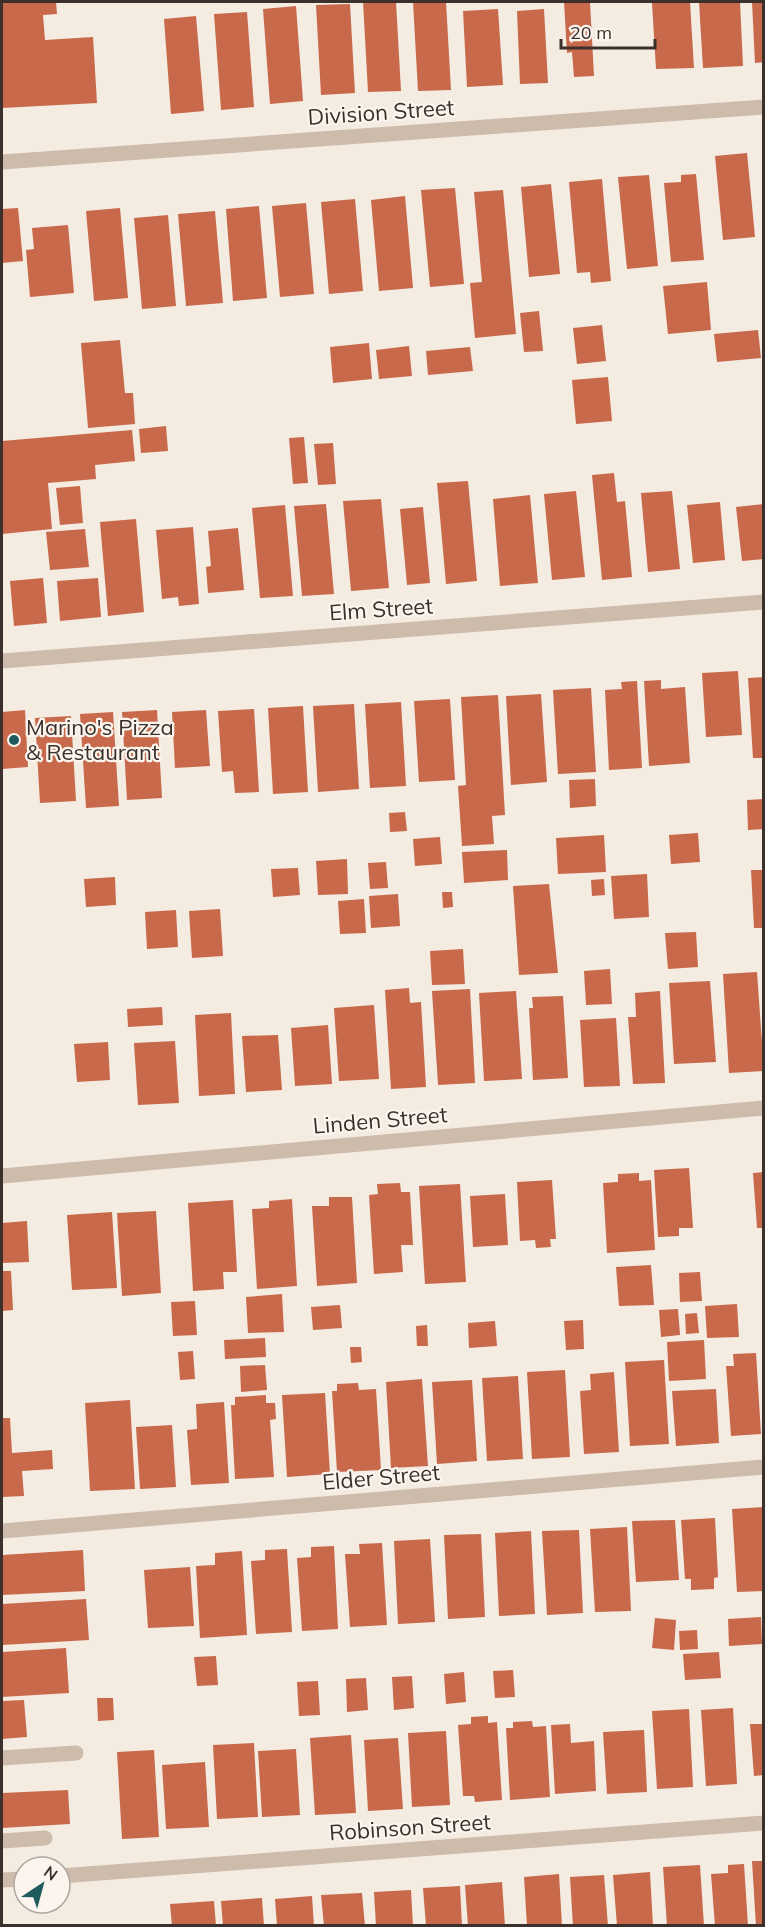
<svg xmlns="http://www.w3.org/2000/svg" width="765" height="1927" font-family="Mulish,sans-serif">
	<style>
		.building { fill: #c8694b }
		.lines { fill: none; stroke-linecap: round; stroke-linejoin: round }
		.minor { stroke: #cdbbac; stroke-width: 15 }
		.poi-dot { fill: #1f5a5e; stroke: #fbf5ee; stroke-width: 2 }
		.labels { text-anchor: middle; stroke-width: 4.5; stroke-linejoin: round; paint-order: stroke }
		.street-label { font-size: 22px; fill: #3b302b; stroke: #fbf5ee }
		.poi-label { font-size: 22px; fill: #3b302b; stroke: #fbf5ee; text-anchor: start }
	</style>
	<rect width="100%" height="100%" fill="#f4ebe1"/>
	<g class="building">
		<polygon points="2,2 56,2 57,14 43,15 45,40 93,37 97,103 2,108"/>
		<polygon points="363,2 396,2 401,91 368,92"/>
		<polygon points="413,2 446,2 451,90 418,91"/>
		<polygon points="564,2 590,2 594,76 574,77 572,52 567,53"/>
		<polygon points="690,2 694,68 656,69 652,3"/>
		<polygon points="699,2 740,2 743,66 703,68"/>
		<polygon points="752,2 764,2 764,62 755,63"/>
		<polygon points="350,4 355,93 321,95 316,5"/>
		<polygon points="296,6 303,101 270,104 263,9"/>
		<polygon points="498,9 503,85 467,87 463,11"/>
		<polygon points="544,9 548,83 520,84 517,11"/>
		<polygon points="247,12 254,107 221,110 214,14"/>
		<polygon points="196,16 204,111 171,114 164,19"/>
		<polygon points="747,153 755,237 723,240 715,156"/>
		<polygon points="696,174 704,260 671,262 664,183 681,182 681,175"/>
		<polygon points="649,175 658,266 627,269 618,177"/>
		<polygon points="602,179 611,281 591,283 590,272 577,273 569,182"/>
		<polygon points="551,184 560,274 529,277 521,187"/>
		<polygon points="455,188 464,284 430,287 421,190"/>
		<polygon points="503,190 516,334 475,338 470,283 482,282 474,192"/>
		<polygon points="405,196 413,288 379,291 371,200"/>
		<polygon points="355,199 363,291 329,294 321,202"/>
		<polygon points="306,203 314,294 280,297 272,206"/>
		<polygon points="259,206 267,298 233,301 226,209"/>
		<polygon points="18,208 23,261 2,263 2,209"/>
		<polygon points="120,208 128,298 94,301 86,211"/>
		<polygon points="215,211 223,303 186,306 178,214"/>
		<polygon points="168,215 176,306 142,309 134,218"/>
		<polygon points="68,225 74,293 30,297 26,250 34,249 32,228"/>
		<polygon points="707,282 711,330 668,334 663,286"/>
		<polygon points="539,311 543,351 524,352 520,313"/>
		<polygon points="602,325 606,361 577,364 573,328"/>
		<polygon points="758,330 761,358 717,362 714,334"/>
		<polygon points="120,340 125,393 133,393 135,424 88,428 81,343"/>
		<polygon points="369,343 372,379 333,383 330,347"/>
		<polygon points="409,346 412,376 379,379 376,350"/>
		<polygon points="470,347 473,371 428,375 426,351"/>
		<polygon points="608,377 612,421 576,424 572,380"/>
		<polygon points="166,426 168,451 141,453 139,429"/>
		<polygon points="132,430 135,461 95,465 96,479 48,483 52,529 2,534 2,441"/>
		<polygon points="304,437 308,483 293,484 289,438"/>
		<polygon points="333,443 336,484 318,485 314,444"/>
		<polygon points="614,473 617,502 625,501 632,577 602,580 592,475"/>
		<polygon points="468,481 477,581 446,584 437,483"/>
		<polygon points="80,486 83,523 60,525 56,488"/>
		<polygon points="576,491 585,577 552,580 544,494"/>
		<polygon points="672,491 680,569 648,572 641,493"/>
		<polygon points="530,495 538,583 500,586 493,499"/>
		<polygon points="381,499 389,588 351,591 343,501"/>
		<polygon points="720,502 725,560 693,563 687,505"/>
		<polygon points="326,504 334,594 302,596 294,506"/>
		<polygon points="764,504 764,559 742,561 736,507"/>
		<polygon points="285,505 293,596 260,598 252,508"/>
		<polygon points="423,507 430,583 407,585 400,509"/>
		<polygon points="136,519 144,612 108,616 100,522"/>
		<polygon points="193,527 199,604 179,606 178,597 162,599 156,530"/>
		<polygon points="238,528 244,590 208,593 206,567 211,566 208,531"/>
		<polygon points="85,529 89,567 50,570 46,532"/>
		<polygon points="43,578 47,623 14,626 10,581"/>
		<polygon points="98,578 101,617 60,621 57,581"/>
		<polygon points="738,671 742,735 706,737 702,673"/>
		<polygon points="764,677 764,758 753,758 748,678"/>
		<polygon points="661,680 661,689 685,687 690,763 649,766 644,681"/>
		<polygon points="637,681 642,768 609,770 605,690 622,689 621,682"/>
		<polygon points="591,688 596,772 558,774 553,690"/>
		<polygon points="541,694 547,782 511,785 506,696"/>
		<polygon points="498,695 505,815 492,816 494,844 462,846 458,786 466,785 461,697"/>
		<polygon points="450,699 455,780 419,782 414,701"/>
		<polygon points="401,702 406,786 370,788 365,704"/>
		<polygon points="354,704 359,789 318,792 313,706"/>
		<polygon points="303,706 308,792 273,794 268,708"/>
		<polygon points="254,709 259,792 235,793 233,771 222,772 218,711"/>
		<polygon points="25,710 28,767 2,769 2,712"/>
		<polygon points="157,710 162,798 127,800 122,712"/>
		<polygon points="206,710 210,766 175,768 172,712"/>
		<polygon points="113,712 119,806 86,808 80,714"/>
		<polygon points="71,716 76,801 40,803 35,718"/>
		<polygon points="595,779 596,806 570,808 569,780"/>
		<polygon points="764,799 764,829 748,830 747,800"/>
		<polygon points="405,812 407,831 390,832 389,813"/>
		<polygon points="698,833 700,862 671,864 669,835"/>
		<polygon points="604,835 606,872 558,874 556,838"/>
		<polygon points="440,837 442,864 415,866 413,839"/>
		<polygon points="507,850 508,880 464,883 462,852"/>
		<polygon points="347,859 348,894 318,895 316,861"/>
		<polygon points="386,862 388,888 370,889 368,863"/>
		<polygon points="298,868 300,895 273,897 271,869"/>
		<polygon points="751,870 764,870 764,928 754,928"/>
		<polygon points="647,874 649,917 614,919 611,876"/>
		<polygon points="115,877 116,905 86,907 84,879"/>
		<polygon points="604,879 605,895 592,896 591,880"/>
		<polygon points="549,884 558,973 519,975 513,886"/>
		<polygon points="442,892 452,892 453,907 443,908"/>
		<polygon points="398,894 400,926 371,928 369,896"/>
		<polygon points="364,899 366,933 340,934 338,901"/>
		<polygon points="220,909 223,956 192,958 189,911"/>
		<polygon points="176,910 178,947 147,949 145,912"/>
		<polygon points="696,932 698,967 668,969 665,933"/>
		<polygon points="463,949 465,984 432,985 430,951"/>
		<polygon points="610,969 612,1004 586,1005 584,971"/>
		<polygon points="757,972 764,1071 729,1073 723,974"/>
		<polygon points="710,981 716,1062 674,1064 669,983"/>
		<polygon points="409,988 410,1003 421,1002 426,1087 391,1089 385,990"/>
		<polygon points="470,989 475,1083 438,1085 432,991"/>
		<polygon points="516,991 522,1079 484,1081 479,993"/>
		<polygon points="660,991 665,1083 633,1084 628,1017 636,1017 635,993"/>
		<polygon points="563,996 568,1078 533,1080 529,1008 533,1008 532,997"/>
		<polygon points="374,1005 379,1079 339,1081 334,1008"/>
		<polygon points="162,1007 163,1025 128,1027 127,1009"/>
		<polygon points="231,1013 235,1094 199,1096 195,1015"/>
		<polygon points="616,1018 620,1086 584,1087 580,1020"/>
		<polygon points="328,1025 332,1084 295,1086 291,1028"/>
		<polygon points="278,1035 282,1090 246,1092 242,1036"/>
		<polygon points="175,1041 179,1103 138,1105 134,1043"/>
		<polygon points="108,1042 110,1080 77,1082 74,1044"/>
		<polygon points="689,1168 693,1228 679,1228 679,1236 658,1237 654,1170"/>
		<polygon points="764,1172 764,1228 757,1228 753,1173"/>
		<polygon points="639,1173 639,1181 651,1180 655,1250 607,1253 603,1183 618,1182 618,1174"/>
		<polygon points="552,1180 556,1239 550,1239 551,1247 536,1248 535,1240 520,1241 517,1182"/>
		<polygon points="400,1183 401,1192 410,1192 413,1245 401,1245 403,1272 374,1274 369,1195 378,1194 377,1184"/>
		<polygon points="460,1184 466,1282 425,1284 419,1186"/>
		<polygon points="505,1194 508,1245 473,1247 470,1196"/>
		<polygon points="329,1197 352,1197 357,1283 317,1286 312,1206 329,1206"/>
		<polygon points="292,1199 297,1286 257,1289 252,1209 269,1208 269,1201"/>
		<polygon points="233,1200 237,1272 223,1272 224,1289 193,1291 188,1203"/>
		<polygon points="156,1211 161,1293 122,1296 117,1213"/>
		<polygon points="112,1212 117,1288 72,1290 67,1215"/>
		<polygon points="27,1221 29,1262 2,1263 2,1223"/>
		<polygon points="651,1265 654,1305 619,1306 616,1267"/>
		<polygon points="2,1271 11,1271 13,1310 2,1311"/>
		<polygon points="700,1272 702,1301 680,1302 679,1273"/>
		<polygon points="282,1294 284,1332 248,1333 246,1297"/>
		<polygon points="195,1301 197,1335 173,1336 171,1302"/>
		<polygon points="737,1304 739,1337 707,1338 705,1306"/>
		<polygon points="340,1305 342,1328 313,1330 311,1307"/>
		<polygon points="678,1309 680,1335 661,1337 659,1310"/>
		<polygon points="697,1313 699,1333 686,1334 685,1314"/>
		<polygon points="583,1320 584,1349 566,1350 564,1321"/>
		<polygon points="495,1321 497,1346 469,1348 468,1323"/>
		<polygon points="427,1325 428,1346 417,1346 416,1326"/>
		<polygon points="265,1338 266,1357 225,1359 224,1340"/>
		<polygon points="704,1340 706,1379 669,1381 667,1342"/>
		<polygon points="350,1347 361,1347 362,1362 351,1363"/>
		<polygon points="193,1351 195,1379 180,1380 178,1352"/>
		<polygon points="756,1353 761,1434 731,1436 726,1366 734,1366 733,1354"/>
		<polygon points="664,1360 669,1444 630,1446 625,1362"/>
		<polygon points="265,1365 267,1390 241,1392 240,1366"/>
		<polygon points="565,1370 570,1457 532,1459 527,1372"/>
		<polygon points="614,1372 619,1452 584,1454 580,1391 591,1390 590,1374"/>
		<polygon points="518,1376 523,1459 487,1461 482,1378"/>
		<polygon points="422,1379 428,1466 391,1468 386,1382"/>
		<polygon points="472,1380 477,1461 437,1464 432,1382"/>
		<polygon points="358,1383 359,1390 376,1389 381,1470 337,1472 332,1391 337,1391 337,1384"/>
		<polygon points="716,1389 719,1443 676,1446 672,1391"/>
		<polygon points="325,1393 330,1474 287,1477 282,1395"/>
		<polygon points="266,1395 266,1403 275,1403 276,1419 270,1420 274,1477 235,1479 231,1405 235,1405 235,1397"/>
		<polygon points="130,1400 135,1489 90,1491 85,1403"/>
		<polygon points="224,1402 229,1483 191,1485 187,1430 197,1429 196,1404"/>
		<polygon points="2,1418 10,1418 12,1453 52,1450 53,1469 22,1471 24,1496 2,1497"/>
		<polygon points="172,1425 176,1487 140,1489 136,1427"/>
		<polygon points="764,1507 764,1591 737,1592 732,1509"/>
		<polygon points="715,1518 718,1577 714,1578 714,1589 691,1590 691,1579 685,1579 681,1520"/>
		<polygon points="675,1520 679,1580 636,1582 632,1521"/>
		<polygon points="627,1527 631,1611 595,1612 590,1529"/>
		<polygon points="579,1530 583,1613 547,1615 542,1531"/>
		<polygon points="531,1531 535,1614 499,1616 495,1533"/>
		<polygon points="481,1534 485,1617 448,1619 444,1535"/>
		<polygon points="430,1539 435,1622 398,1624 394,1541"/>
		<polygon points="382,1543 387,1625 350,1627 345,1554 360,1554 359,1544"/>
		<polygon points="334,1546 338,1629 302,1631 297,1558 311,1557 311,1547"/>
		<polygon points="287,1549 292,1632 256,1634 251,1561 265,1560 265,1550"/>
		<polygon points="83,1550 85,1591 2,1595 2,1555"/>
		<polygon points="242,1551 247,1635 200,1638 196,1566 215,1565 215,1553"/>
		<polygon points="190,1567 194,1626 148,1628 144,1570"/>
		<polygon points="86,1599 89,1640 2,1645 2,1604"/>
		<polygon points="761,1617 762,1644 729,1646 728,1619"/>
		<polygon points="655,1618 676,1620 674,1650 652,1648"/>
		<polygon points="697,1630 698,1649 680,1650 679,1631"/>
		<polygon points="66,1648 69,1693 2,1697 2,1652"/>
		<polygon points="719,1652 721,1678 685,1680 683,1654"/>
		<polygon points="216,1656 218,1685 197,1686 194,1657"/>
		<polygon points="513,1670 515,1697 495,1698 493,1671"/>
		<polygon points="464,1672 466,1702 446,1704 444,1674"/>
		<polygon points="412,1676 414,1708 394,1710 392,1677"/>
		<polygon points="366,1678 368,1710 347,1712 346,1679"/>
		<polygon points="318,1681 320,1715 299,1716 297,1682"/>
		<polygon points="97,1698 113,1698 114,1720 98,1721"/>
		<polygon points="24,1700 27,1737 2,1739 2,1701"/>
		<polygon points="733,1708 737,1784 706,1786 701,1710"/>
		<polygon points="689,1709 693,1787 657,1789 652,1711"/>
		<polygon points="488,1716 488,1723 497,1722 502,1800 475,1802 474,1796 463,1796 458,1725 471,1724 471,1717"/>
		<polygon points="532,1721 533,1727 546,1726 550,1797 510,1800 506,1728 513,1728 513,1722"/>
		<polygon points="570,1724 571,1743 594,1741 596,1791 555,1794 551,1725"/>
		<polygon points="750,1724 764,1724 764,1775 754,1776"/>
		<polygon points="644,1730 647,1792 607,1794 603,1732"/>
		<polygon points="446,1731 450,1805 412,1807 408,1733"/>
		<polygon points="351,1735 356,1813 315,1815 310,1738"/>
		<polygon points="398,1738 403,1809 368,1811 364,1740"/>
		<polygon points="254,1743 258,1817 217,1819 213,1745"/>
		<polygon points="296,1749 300,1815 262,1817 258,1751"/>
		<polygon points="154,1750 159,1837 122,1839 117,1752"/>
		<polygon points="205,1762 209,1827 166,1829 162,1765"/>
		<polygon points="68,1790 70,1824 2,1828 2,1793"/>
		<polygon points="752,1861 764,1861 764,1926 756,1926"/>
		<polygon points="744,1864 748,1926 715,1926 711,1874 728,1873 728,1865"/>
		<polygon points="700,1865 704,1926 667,1926 663,1867"/>
		<polygon points="650,1872 653,1926 617,1926 613,1875"/>
		<polygon points="559,1874 562,1926 527,1926 524,1877"/>
		<polygon points="604,1875 608,1926 573,1926 570,1877"/>
		<polygon points="502,1882 505,1926 468,1926 465,1885"/>
		<polygon points="460,1886 462,1926 426,1926 423,1888"/>
		<polygon points="411,1890 413,1926 376,1926 374,1892"/>
		<polygon points="362,1893 365,1926 324,1926 321,1895"/>
		<polygon points="312,1896 314,1926 277,1926 275,1899"/>
		<polygon points="262,1898 264,1926 223,1926 221,1901"/>
		<polygon points="214,1901 216,1926 172,1926 170,1904"/>
	</g>
	<g class="lines">
		<g class="minor">
			<polyline points="2,162 764,107"/>
			<polyline points="2,661 764,602"/>
			<polyline points="2,1176 764,1108"/>
			<polyline points="2,1531 764,1467"/>
			<polyline points="2,1758 76,1753"/>
			<polyline points="2,1841 45,1838"/>
			<polyline points="60,1876 764,1823"/>
			<polyline points="2,1880 24,1879"/>
		</g>
	</g>
	<circle class="poi-dot" cx="14" cy="740" r="6"/>
	<g class="labels">
		<g class="street-label">
			<text transform="translate(381 112) rotate(-4)" y="8">Division Street</text>
			<text transform="translate(381 609) rotate(-4)" y="8">Elm Street</text>
			<text transform="translate(380 1120) rotate(-5)" y="8">Linden Street</text>
			<text transform="translate(381 1477) rotate(-5)" y="8">Elder Street</text>
			<text transform="translate(410 1827) rotate(-4)" y="8">Robinson Street</text>
		</g>
		<g class="poi-label">
			<text x="26" y="735">Marino's Pizza<tspan x="26" dy="25">&amp; Restaurant</tspan></text>
		</g>
	</g>
	<rect width="765" height="1927" fill="none" stroke="#3b302b" stroke-width="6"/>
	<g transform="translate(42 1885) rotate(36)"><circle r="28" fill="#fbf5ee" stroke="#aea6a0" stroke-width="1.5"/>
	<path d="M0-4.5L10 22L0 15L-10 22Z" fill="#1f5a5e"/>
	<text y="-9" font-size="16" font-weight="bold" text-anchor="middle" fill="#3b302b">N</text>
	</g>
	<path d="M561 39v9h94v-9" fill="none" stroke="#3b302b" stroke-width="3"/>
	<text x="570" y="39" font-size="18" fill="#3b302b" stroke="#fbf5ee" stroke-width="4.5" paint-order="stroke">20 m</text>
</svg>
